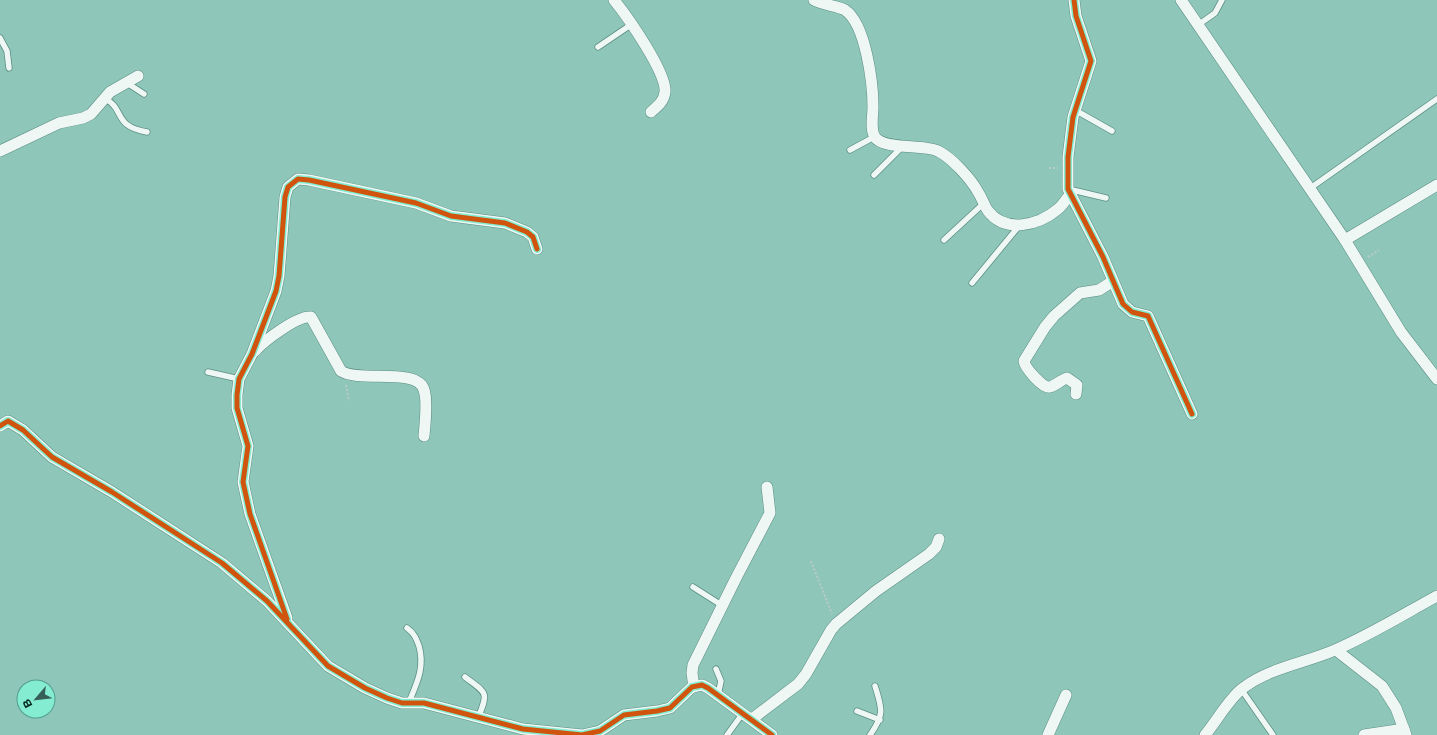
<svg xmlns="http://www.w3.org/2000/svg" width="1437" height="735" font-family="Montserrat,sans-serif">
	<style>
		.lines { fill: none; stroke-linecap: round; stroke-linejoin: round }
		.lane-casing { stroke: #5b8e83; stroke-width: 7 }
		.street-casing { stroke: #5b8e83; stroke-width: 12 }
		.path { stroke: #b9cbc7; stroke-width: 2; stroke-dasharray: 2 2; stroke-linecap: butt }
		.lane { stroke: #eef7f4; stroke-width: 5.5 }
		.street { stroke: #eef7f4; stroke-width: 11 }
		.cycleway-casing { stroke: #84ecd1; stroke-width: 8 }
		.cycleway { stroke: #d1540e; stroke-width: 5 }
	</style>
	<rect width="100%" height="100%" fill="#8ec7b9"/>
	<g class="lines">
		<defs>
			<g id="lane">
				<polyline points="1198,25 1215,13 1222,0"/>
				<polyline points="0,38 7,51 9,68"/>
				<polyline points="598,47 632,24"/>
				<polyline points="127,83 144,94"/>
				<path d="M104,98C126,109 112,126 147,132"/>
				<polyline points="1075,110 1112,131"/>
				<polyline points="850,150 874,137"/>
				<polyline points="874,175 902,147"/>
				<polyline points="1068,189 1106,198"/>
				<polyline points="1309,189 1437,99"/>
				<polyline points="944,240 983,204"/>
				<polyline points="972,283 1019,226"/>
				<polyline points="208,372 239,379"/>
				<polyline points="693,587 723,606"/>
				<path d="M407,628C414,633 416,638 419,646C425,667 417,683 409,702"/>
				<polyline points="716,669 721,681 718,695"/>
				<path d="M465,677C487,694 489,691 478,718"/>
				<polyline points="1241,689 1273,735"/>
				<polyline points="857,711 880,720"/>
				<polyline points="727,735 743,713"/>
				<path d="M870,735C885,714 882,709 875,686"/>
			</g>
			<g id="street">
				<path d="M614,0C627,16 667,73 665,92C664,101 658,106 651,112"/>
				<path d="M814,0C823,5 838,6 845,10C866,24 873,84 873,107C873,115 870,130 875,137C883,150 923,144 938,151C952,158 971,179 978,192C982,198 984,205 988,211C1006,234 1039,225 1058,209C1063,205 1066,199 1070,195"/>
				<polyline points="1074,0 1076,16 1091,61 1073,117 1068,157 1068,189 1103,257 1123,304 1132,312 1148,316 1192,414"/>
				<polyline points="1181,0 1345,240 1401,332 1437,379"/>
				<polyline points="0,151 59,123 83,118 91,114 110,92 138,76"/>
				<polyline points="1345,240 1437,185"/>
				<path d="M255,351C264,341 298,315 311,317L341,371C359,383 418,367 424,390C428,401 425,423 424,436"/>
				<path d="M1076,394L1077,385L1067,378C1061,380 1056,385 1050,387C1043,389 1025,368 1024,361L1045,327L1054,316L1080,293L1099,290L1113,281"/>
				<polyline points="0,426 8,421 23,430 52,457 112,492 222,563 267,601 328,666 365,688 387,698 402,703 424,703 523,729 582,735 600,731 624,715 657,711 670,708 692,687 702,685 708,688 772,735"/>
				<polyline points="287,618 250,514 243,482 248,446 237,408 237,395 239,379 252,354 276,291 279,276 285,197 288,187 298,179 309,180 416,203 451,216 505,223 527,232 533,237 537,249"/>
				<polyline points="1336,650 1382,686 1396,708 1406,735"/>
				<polyline points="694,687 692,673 693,665 736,578 770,513 767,487"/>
				<polyline points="752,719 798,684 806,674 831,630 836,624 876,591 929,554 936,547 939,539"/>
				<polyline points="1048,735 1066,695"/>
				<path d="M1205,735C1216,722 1230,697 1243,688C1269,668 1305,663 1335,650C1370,635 1404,614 1437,596"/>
				<polyline points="1364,735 1404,729"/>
			</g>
		</defs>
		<use href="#lane" class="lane-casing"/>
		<use href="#street" class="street-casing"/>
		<g class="path">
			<polyline points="1049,168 1058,168"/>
			<polyline points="1368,257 1379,250"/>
			<polyline points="346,385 349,401"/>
			<polyline points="811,561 832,614"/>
		</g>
		<use href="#lane" class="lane"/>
		<use href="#street" class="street"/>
		<defs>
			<g id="cycleway">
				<polyline points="1074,0 1076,16 1091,61 1073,117 1068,157 1068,189 1103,257 1123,304 1132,312 1148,316 1192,414"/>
				<polyline points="0,426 8,421 23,430 52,457 112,492 222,563 267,601 328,666 365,688 387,698 402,703 424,703 523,729 582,735 600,731 624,715 657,711 670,708 692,687 702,685 708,688 772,735"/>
				<polyline points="287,619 250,514 243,482 248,446 237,408 237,395 239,379 252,354 276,291 279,276 285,197 288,187 298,179 309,180 416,203 451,216 505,223 527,232 533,237 537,249"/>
			</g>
		</defs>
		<use href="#cycleway" class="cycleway-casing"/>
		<use href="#cycleway" class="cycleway"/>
	</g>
	<g transform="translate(36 699) rotate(242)"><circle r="19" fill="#84ecd1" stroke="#529e8b"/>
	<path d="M0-3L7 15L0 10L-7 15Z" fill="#366057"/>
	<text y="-6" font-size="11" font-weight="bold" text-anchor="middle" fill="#062922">B</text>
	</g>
</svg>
